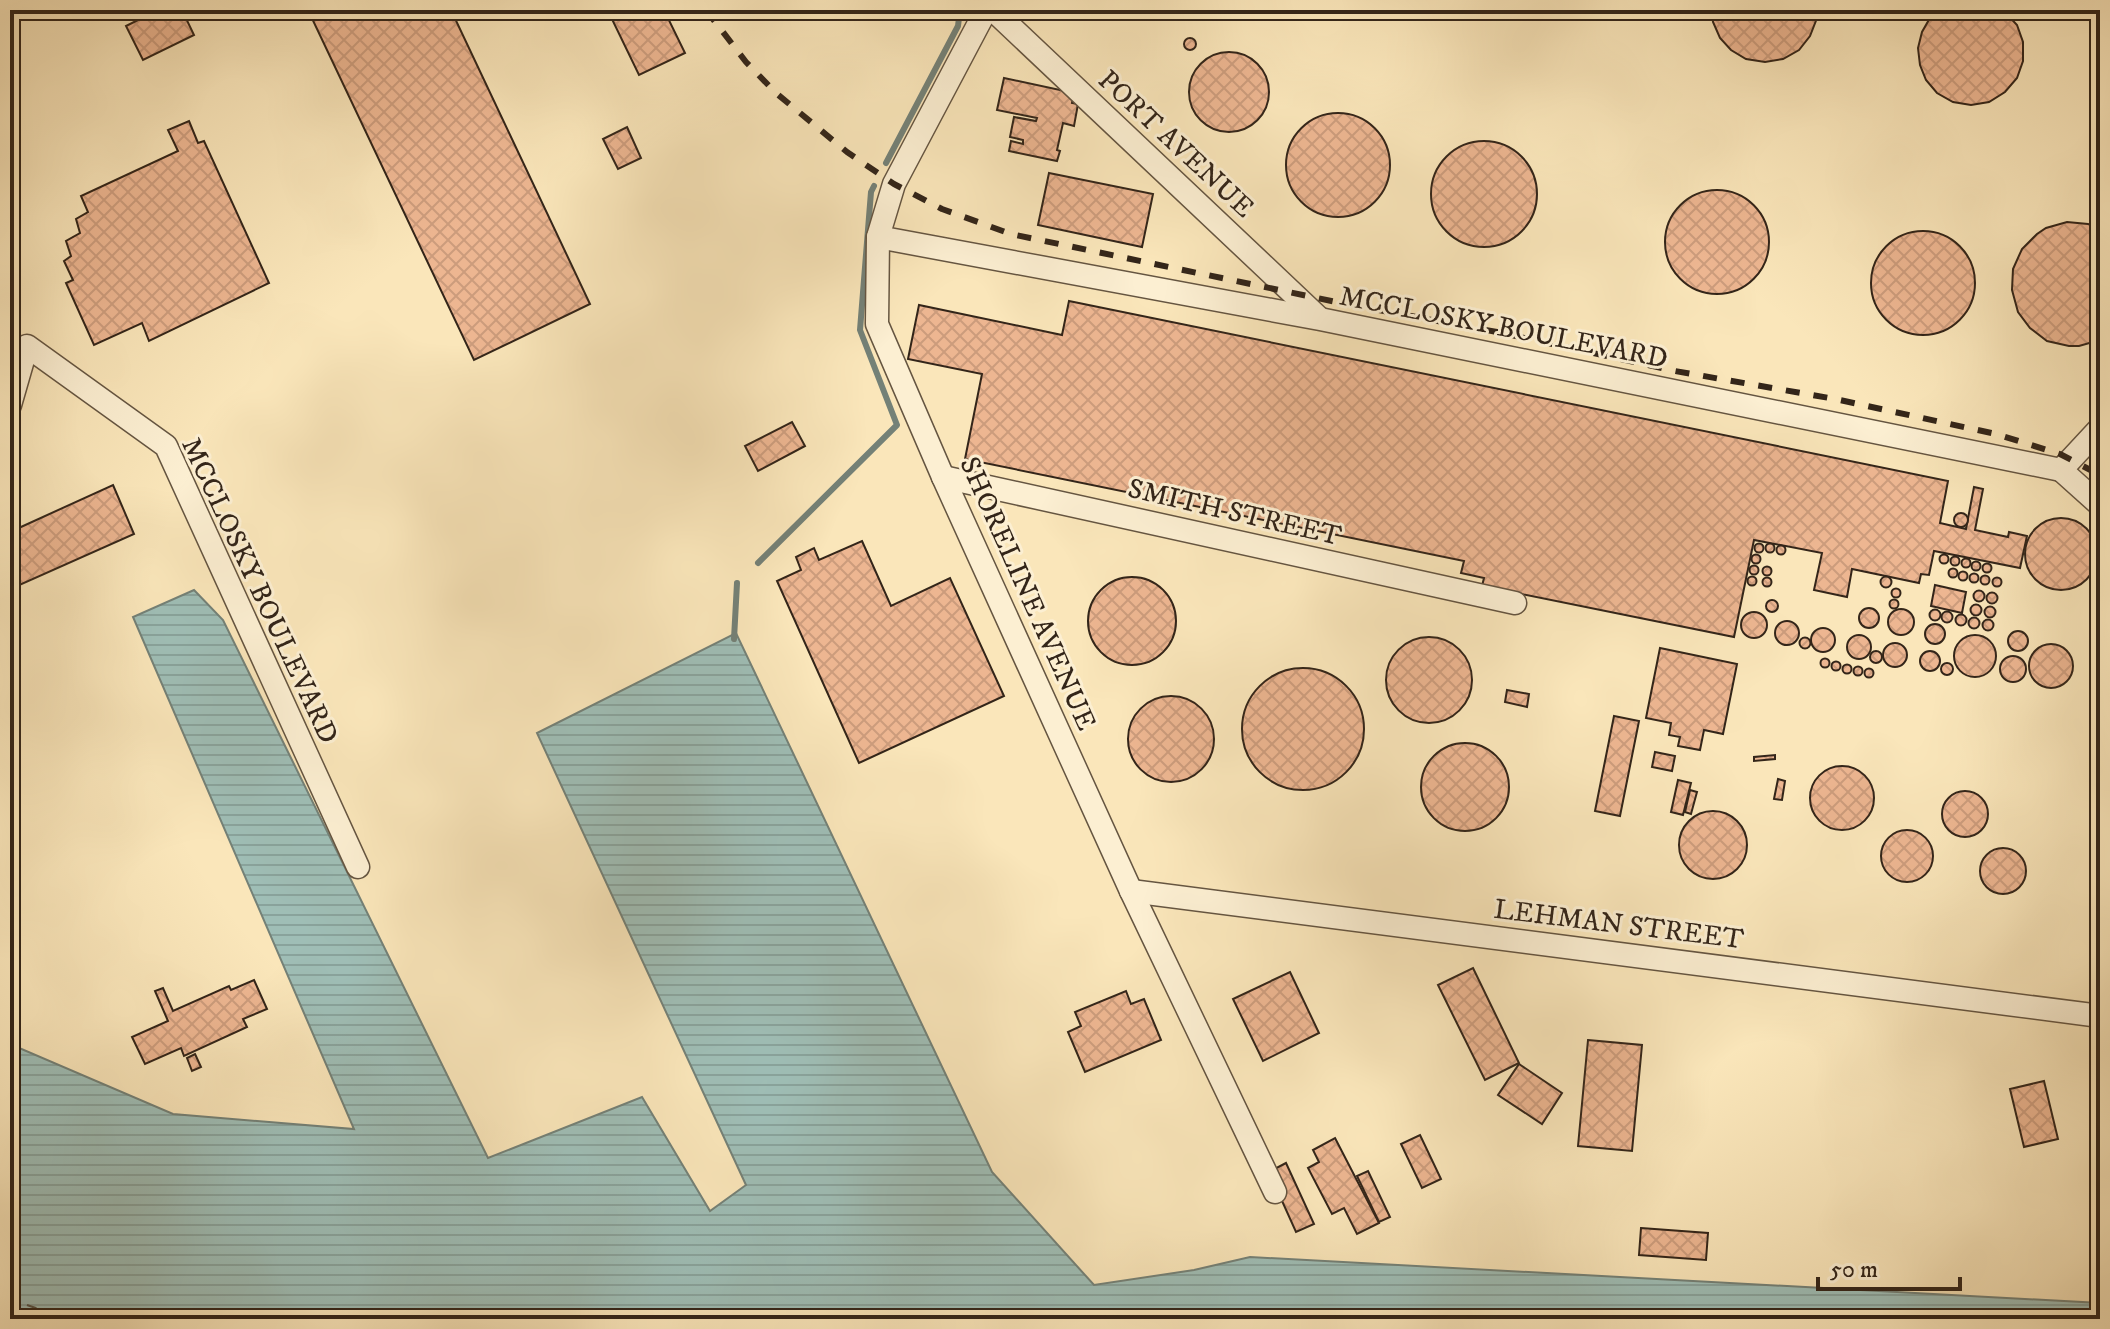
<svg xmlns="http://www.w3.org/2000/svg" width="2110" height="1329" font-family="'IM FELL DW Pica',serif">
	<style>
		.water { fill: url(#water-rules); stroke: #748177; stroke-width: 2 }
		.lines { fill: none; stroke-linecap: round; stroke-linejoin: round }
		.stream { stroke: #748177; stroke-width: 6 }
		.ferry { stroke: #535348; stroke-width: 2; stroke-dasharray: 10 8; stroke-linecap: butt }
		.building { fill: url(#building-cross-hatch); stroke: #332519; stroke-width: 2 }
		.minor-casing { stroke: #655541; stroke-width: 25 }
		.minor { stroke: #fcefd2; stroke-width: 22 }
		.rail { stroke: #332519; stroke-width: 6; stroke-dasharray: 14 14; stroke-linecap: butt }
		.labels { text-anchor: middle; stroke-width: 6; stroke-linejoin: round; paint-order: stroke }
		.street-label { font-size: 28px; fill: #332519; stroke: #fcefd2 }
	</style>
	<defs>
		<pattern id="water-rules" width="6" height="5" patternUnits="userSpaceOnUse" patternTransform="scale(2)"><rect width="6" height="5" fill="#9fbeb6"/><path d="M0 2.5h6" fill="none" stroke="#89a39c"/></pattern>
		<pattern id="building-cross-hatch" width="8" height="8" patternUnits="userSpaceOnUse" patternTransform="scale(2)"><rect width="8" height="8" fill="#edb691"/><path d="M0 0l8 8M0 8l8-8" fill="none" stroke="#cc9c7c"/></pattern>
	</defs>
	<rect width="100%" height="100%" fill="#fae6ba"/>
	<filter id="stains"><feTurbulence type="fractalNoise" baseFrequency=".0025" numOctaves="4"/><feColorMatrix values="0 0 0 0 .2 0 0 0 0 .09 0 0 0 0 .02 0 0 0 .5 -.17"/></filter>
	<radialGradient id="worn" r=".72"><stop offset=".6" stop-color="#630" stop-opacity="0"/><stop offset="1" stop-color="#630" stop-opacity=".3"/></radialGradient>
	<polygon class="water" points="194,590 223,620 488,1158 642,1097 710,1211 746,1185 537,733 736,633 992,1172 1094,1285 1194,1270 1250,1257 2100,1303 2100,1319 10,1319 10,1044 173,1114 354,1129 133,617"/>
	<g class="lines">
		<g class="stream">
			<polyline points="886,163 958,26 960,10"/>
			<polyline points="758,563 897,425 860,330 871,192 874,186"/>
			<polyline points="734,639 737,583"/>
		</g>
		<polyline class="ferry" points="10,1299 67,1319"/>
	</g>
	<g class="building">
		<polygon points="158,10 182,10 194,35 143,60 126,26"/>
		<polygon points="308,10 451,10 590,304 474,360"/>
		<polygon points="615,10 664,10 685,53 639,75 609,13"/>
		<polygon points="1712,10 1817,10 1817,18 1810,36 1799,50 1783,59 1765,62 1746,59 1731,50 1720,38 1713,22"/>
		<polygon points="1939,10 2003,10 2017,25 2023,42 2023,61 2017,78 2005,92 1989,102 1971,105 1953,102 1937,93 1926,80 1920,65 1918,48 1922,32 1930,18"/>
		<circle cx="1190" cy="44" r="6"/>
		<circle cx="1229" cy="92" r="40"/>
		<polygon points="1004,78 1074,93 1072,103 1078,104 1074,126 1063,123 1057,150 1060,151 1057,161 1009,151 1011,141 1023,144 1023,140 1010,137 1014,117 1036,121 1037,118 997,110"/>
		<circle cx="1338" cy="165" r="52"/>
		<polygon points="189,121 198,143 204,141 269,283 149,341 142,323 94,345 66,283 73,280 64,261 71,256 66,241 80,233 76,219 88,212 81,196 178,151 168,130"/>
		<polygon points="627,127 641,158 618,169 603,139"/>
		<circle cx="1484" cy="194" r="53"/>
		<polygon points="1049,173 1153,194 1142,247 1038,225"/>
		<circle cx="1717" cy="242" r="52"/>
		<polygon points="2067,222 2088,224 2100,228 2100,340 2079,346 2069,346 2047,341 2030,328 2018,312 2012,290 2013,269 2022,249 2037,234 2046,228"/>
		<circle cx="1923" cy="283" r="52"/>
		<polygon points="1069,301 1948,481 1940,523 1966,529 1974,487 1983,489 1975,530 2008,537 2009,532 2027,536 2020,568 1934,551 1929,575 1921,574 1919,583 1852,569 1847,597 1814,590 1822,553 1754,540 1734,637 1482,586 1484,578 1461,573 1464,561 965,459 982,374 908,359 919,305 1062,335"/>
		<polygon points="792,422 805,446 758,471 745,446"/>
		<polygon points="113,485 134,534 15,587 10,576 10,532"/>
		<circle cx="1961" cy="520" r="7"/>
		<circle cx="2061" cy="554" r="36"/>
		<polygon points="862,541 891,606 950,578 1004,696 859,763 777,581 801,570 796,557 814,548 819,560"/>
		<circle cx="1759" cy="548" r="4.5"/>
		<circle cx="1770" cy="548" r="4.5"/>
		<circle cx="1781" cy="550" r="4.5"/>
		<circle cx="1756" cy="559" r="4.5"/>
		<circle cx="1944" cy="559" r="4.5"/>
		<circle cx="1955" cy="561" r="4.5"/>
		<circle cx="1966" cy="563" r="4.5"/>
		<circle cx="1976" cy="566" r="4.5"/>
		<circle cx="1987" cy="568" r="4.5"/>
		<circle cx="1754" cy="570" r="4.5"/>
		<circle cx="1767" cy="571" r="4.5"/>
		<circle cx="1953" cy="573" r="4.5"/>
		<circle cx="1963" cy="576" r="4.5"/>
		<circle cx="1974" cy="578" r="4.5"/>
		<circle cx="1985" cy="580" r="4.5"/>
		<circle cx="1752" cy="581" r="4.5"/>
		<circle cx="1886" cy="582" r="5.5"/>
		<circle cx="1132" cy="621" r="44"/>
		<circle cx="1767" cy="582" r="4.5"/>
		<circle cx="1997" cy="582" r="4.5"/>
		<polygon points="1935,585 1966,592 1962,613 1931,606"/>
		<circle cx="1896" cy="593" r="4.5"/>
		<circle cx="1979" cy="596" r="5.5"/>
		<circle cx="1992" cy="598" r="5.5"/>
		<circle cx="1894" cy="604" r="4.5"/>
		<circle cx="1772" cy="606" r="6"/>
		<circle cx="1976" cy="610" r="5.5"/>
		<polygon points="2100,606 2100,628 2093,622 2092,616 2093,611"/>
		<circle cx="1990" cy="612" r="5.5"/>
		<circle cx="1869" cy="618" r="10"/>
		<circle cx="1901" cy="622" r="13"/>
		<circle cx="1935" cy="615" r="5.5"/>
		<circle cx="1947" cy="617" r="5.5"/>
		<circle cx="1754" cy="625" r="13"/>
		<circle cx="1961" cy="620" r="5.5"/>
		<circle cx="1974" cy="623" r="5.5"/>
		<circle cx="1988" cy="625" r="5.5"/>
		<circle cx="1787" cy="633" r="12"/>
		<circle cx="1935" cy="634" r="10"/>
		<circle cx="1823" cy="640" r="12"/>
		<circle cx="2018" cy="641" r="10"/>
		<circle cx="1859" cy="647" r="12"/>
		<circle cx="1975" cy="656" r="21"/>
		<circle cx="1429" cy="680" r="43"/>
		<circle cx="1805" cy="643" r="5.5"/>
		<circle cx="1895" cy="655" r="12"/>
		<circle cx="2051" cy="666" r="22"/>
		<polygon points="1660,648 1737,664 1723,734 1704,730 1700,750 1678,746 1680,737 1669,735 1671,723 1646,718"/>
		<circle cx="1876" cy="657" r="6"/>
		<circle cx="1930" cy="661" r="10"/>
		<circle cx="2013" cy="669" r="13"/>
		<circle cx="1825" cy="663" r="4.5"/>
		<circle cx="1836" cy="666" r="4.5"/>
		<circle cx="1947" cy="669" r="6"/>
		<circle cx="1847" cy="669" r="4.5"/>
		<circle cx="1858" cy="671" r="4.5"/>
		<circle cx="1303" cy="729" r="61"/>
		<circle cx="1869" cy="673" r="4.5"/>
		<polygon points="1507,690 1529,694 1527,707 1505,702"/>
		<circle cx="1171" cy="739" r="43"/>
		<polygon points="1614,716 1639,721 1620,816 1595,811"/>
		<circle cx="1465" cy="787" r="44"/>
		<polygon points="1655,752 1675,756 1672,771 1652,767"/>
		<polygon points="1775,755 1775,759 1754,761 1754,757"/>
		<circle cx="1842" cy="798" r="32"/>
		<polygon points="1778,779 1785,781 1782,800 1774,799"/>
		<polygon points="1678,780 1691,783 1683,815 1671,812"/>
		<polygon points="1690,790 1697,792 1691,814 1685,812"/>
		<circle cx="1965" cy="814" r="23"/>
		<circle cx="1713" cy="845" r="34"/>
		<circle cx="1907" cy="856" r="26"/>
		<circle cx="2003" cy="871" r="23"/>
		<polygon points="1473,968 1519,1063 1485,1080 1438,985"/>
		<polygon points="1290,972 1319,1033 1263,1061 1233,999"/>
		<polygon points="254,980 267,1009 243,1019 247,1027 184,1056 181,1048 145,1064 132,1037 168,1021 155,991 163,988 173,1011 229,986 231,990"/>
		<polygon points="1126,991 1131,1004 1144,999 1161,1040 1085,1072 1068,1032 1081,1026 1075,1012"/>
		<polygon points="1588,1040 1642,1045 1632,1151 1578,1146"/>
		<polygon points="195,1054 201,1067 192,1071 187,1058"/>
		<polygon points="1519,1064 1562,1093 1542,1124 1498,1095"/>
		<polygon points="2044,1081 2058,1139 2024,1147 2010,1089"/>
		<polygon points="1420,1135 1441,1179 1422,1188 1401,1144"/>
		<polygon points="1335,1138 1379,1223 1357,1234 1344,1208 1332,1214 1308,1168 1319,1162 1313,1150"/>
		<polygon points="1286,1163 1314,1224 1296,1232 1269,1172"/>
		<polygon points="1368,1171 1390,1217 1379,1222 1357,1176"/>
		<polygon points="1641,1228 1708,1233 1706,1260 1639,1255"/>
	</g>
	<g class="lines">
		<defs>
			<g id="minor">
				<polyline points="986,10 894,184 878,237 877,324 943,477 1131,891 1275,1192"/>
				<polyline points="993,10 1319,318"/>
				<polyline points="878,237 1320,319 2061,470"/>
				<polyline points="10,405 27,346 166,446 358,867"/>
				<polyline points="2061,470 2100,428"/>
				<polyline points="2061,470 2100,505"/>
				<polyline points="943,477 1515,603"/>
				<polyline points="1131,891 2100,1016"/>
			</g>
		</defs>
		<use href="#minor" class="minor-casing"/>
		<use href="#minor" class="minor"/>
		<polyline class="rail" points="706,10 746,62 776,93 847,152 894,184 942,209 1011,234 1346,304 1497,332 1675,371 1835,399 1996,434 2060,454 2100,475"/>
	</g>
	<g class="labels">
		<g class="street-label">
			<text transform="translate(1177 143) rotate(43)" y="10">PORT AVENUE</text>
			<text transform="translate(1504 326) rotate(11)" y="10">MCCLOSKY BOULEVARD</text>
			<text transform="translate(1235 511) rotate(13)" y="10">SMITH STREET</text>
			<text transform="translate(261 590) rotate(65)" y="10">MCCLOSKY BOULEVARD</text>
			<text transform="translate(1029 593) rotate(66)" y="10">SHORELINE AVENUE</text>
			<text transform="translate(1619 923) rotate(7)" y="10">LEHMAN STREET</text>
		</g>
	</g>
	<rect width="2110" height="1329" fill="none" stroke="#fae6ba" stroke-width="40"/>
	<rect x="12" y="12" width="2086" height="1305" fill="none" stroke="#332519" stroke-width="4"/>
	<rect x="20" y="20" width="2070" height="1289" fill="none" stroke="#332519" stroke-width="2"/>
	<path d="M1818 1277v12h142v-12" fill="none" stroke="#332519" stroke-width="4"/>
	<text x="1830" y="1277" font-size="24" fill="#332519" stroke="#fcefd2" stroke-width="6" paint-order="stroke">50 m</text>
	<rect width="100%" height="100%" filter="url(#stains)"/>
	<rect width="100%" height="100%" fill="url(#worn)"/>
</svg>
